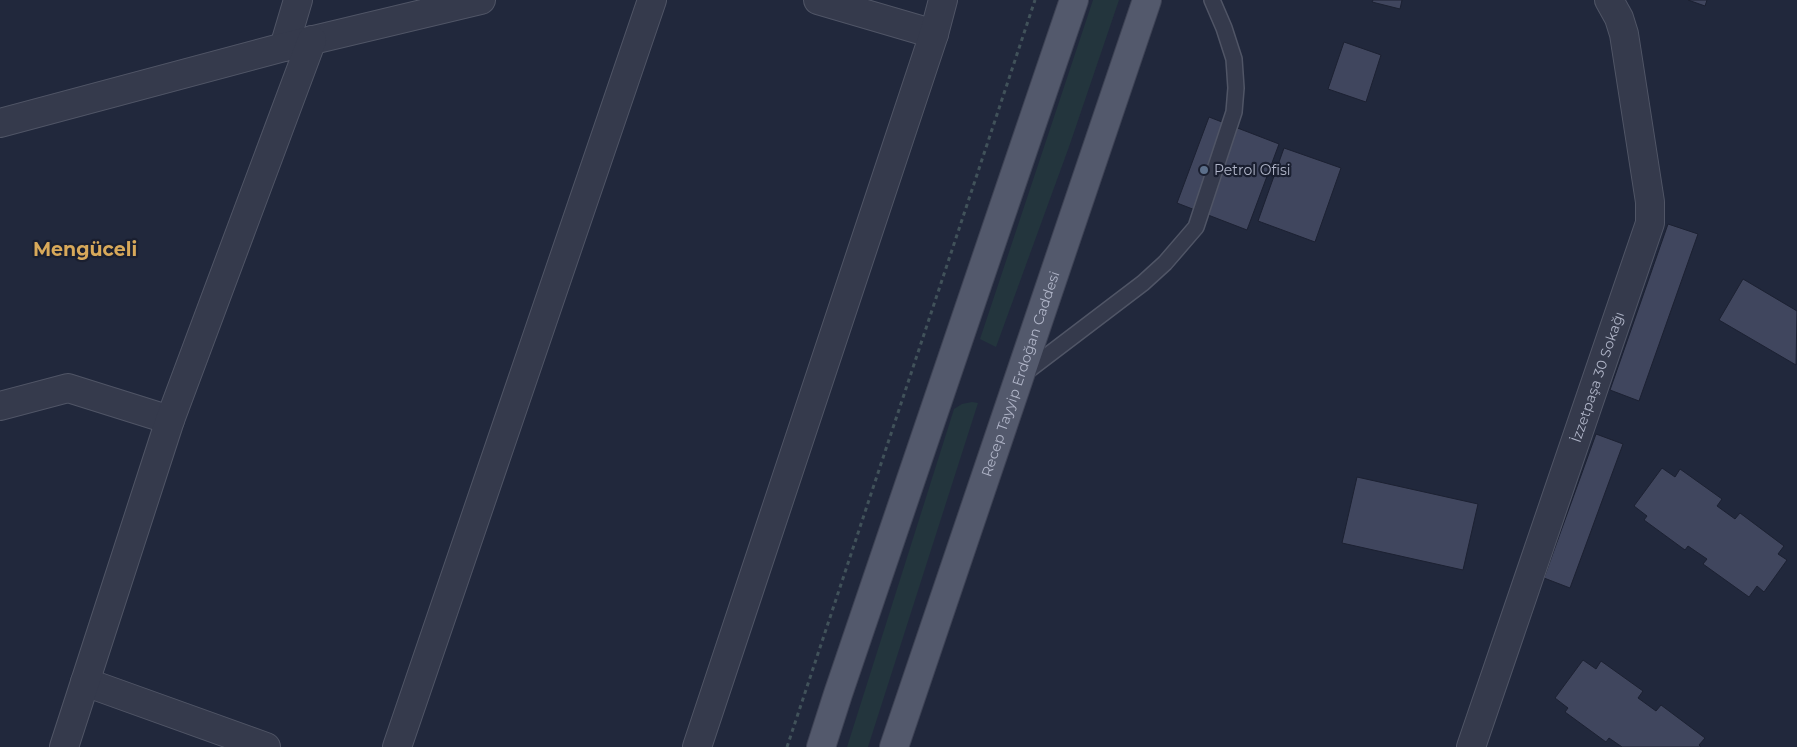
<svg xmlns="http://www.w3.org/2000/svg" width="1797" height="747" font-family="Montserrat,sans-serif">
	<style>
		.green { fill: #23353d }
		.building { fill: #40465e; stroke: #1c2132 }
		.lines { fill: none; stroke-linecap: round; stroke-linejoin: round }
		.lane-casing { stroke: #505566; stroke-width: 18 }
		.street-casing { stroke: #505566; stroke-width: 30 }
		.primary-casing { stroke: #3e4355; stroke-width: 30 }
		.path { stroke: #41525a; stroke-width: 3; stroke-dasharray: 4 4; stroke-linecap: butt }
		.lane { stroke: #353a4c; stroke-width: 15 }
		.street { stroke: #353a4c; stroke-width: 28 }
		.primary { stroke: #53596c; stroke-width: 28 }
		.service-dot { fill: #5c6f8a; stroke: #1a1f30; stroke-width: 2 }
		.labels { text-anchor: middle; stroke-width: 4.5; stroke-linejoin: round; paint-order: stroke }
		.poi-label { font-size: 14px; fill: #b0b5c8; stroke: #1a1f30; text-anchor: start }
		.street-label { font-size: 14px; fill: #b0b5c8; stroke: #1a1f30 }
		.district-label { font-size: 19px; font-weight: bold; fill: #d8a95a; stroke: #1a1f30 }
	</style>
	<rect width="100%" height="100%" fill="#21283c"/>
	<g class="green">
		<polygon points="1093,0 1119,0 1070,144 996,347 980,339"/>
		<polygon points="972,402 978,403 868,747 847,747 954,409 962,404"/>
	</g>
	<g class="building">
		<polygon points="1373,0 1402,0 1400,9 1372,2"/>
		<polygon points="1688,0 1707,0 1705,6"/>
		<polygon points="1344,42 1381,55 1366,102 1328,89"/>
		<polygon points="1209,117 1279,144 1247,230 1177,203"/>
		<polygon points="1284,148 1341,168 1315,242 1258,221"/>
		<polygon points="1668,224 1698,234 1639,401 1610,390"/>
		<polygon points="1743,279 1797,311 1796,365 1719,320"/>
		<polygon points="1596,434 1623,444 1570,588 1544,578"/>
		<polygon points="1662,468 1675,477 1680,469 1722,499 1717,506 1735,519 1740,513 1784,546 1778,554 1787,560 1764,592 1757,586 1749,597 1703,564 1707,559 1688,546 1685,550 1644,520 1647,516 1634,506"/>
		<polygon points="1357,477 1478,504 1463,570 1342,543"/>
		<polygon points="1583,660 1596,669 1601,661 1643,691 1638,698 1656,711 1661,705 1705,738 1699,745 1701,747 1622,747 1609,738 1606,742 1565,712 1568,708 1555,698"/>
	</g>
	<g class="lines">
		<defs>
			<polyline id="lane" points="1022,375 1143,283 1165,263 1196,227 1234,112 1236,88 1234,59 1224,28 1212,0"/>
			<g id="street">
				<polyline points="818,0 934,34"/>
				<polyline points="284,47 298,0"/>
				<polyline points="0,123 284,47 481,0"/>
				<polyline points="0,406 68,388 170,420"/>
				<polyline points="85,682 266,747"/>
				<polyline points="64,747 170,420 312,40"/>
				<polyline points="397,747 652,0"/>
				<polyline points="697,747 934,34 943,0"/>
				<path id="s1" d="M1471,747L1650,223V202L1624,34L1619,18L1609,0"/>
			</g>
			<g id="primary">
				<polyline points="821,747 838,694 1074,0"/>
				<path id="s2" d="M894,747L1147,0"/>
			</g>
		</defs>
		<use href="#lane" class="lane-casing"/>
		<use href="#street" class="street-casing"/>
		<use href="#primary" class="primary-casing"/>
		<polyline class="path" points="787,747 1035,0"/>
		<use href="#lane" class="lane"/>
		<use href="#street" class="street"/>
		<use href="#primary" class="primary"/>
	</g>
	<circle class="service-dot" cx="1204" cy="170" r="5"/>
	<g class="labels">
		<g class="poi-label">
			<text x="1214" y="175">Petrol Ofisi</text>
		</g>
		<g class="street-label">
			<text dy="5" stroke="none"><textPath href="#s2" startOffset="394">Recep Tayyip Erdoğan Caddesi</textPath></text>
			<text dy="5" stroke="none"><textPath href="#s1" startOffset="391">İzzetpaşa 30 Sokağı</textPath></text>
		</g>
		<g class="district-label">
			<text x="85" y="256">Mengüceli</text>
		</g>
	</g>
</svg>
